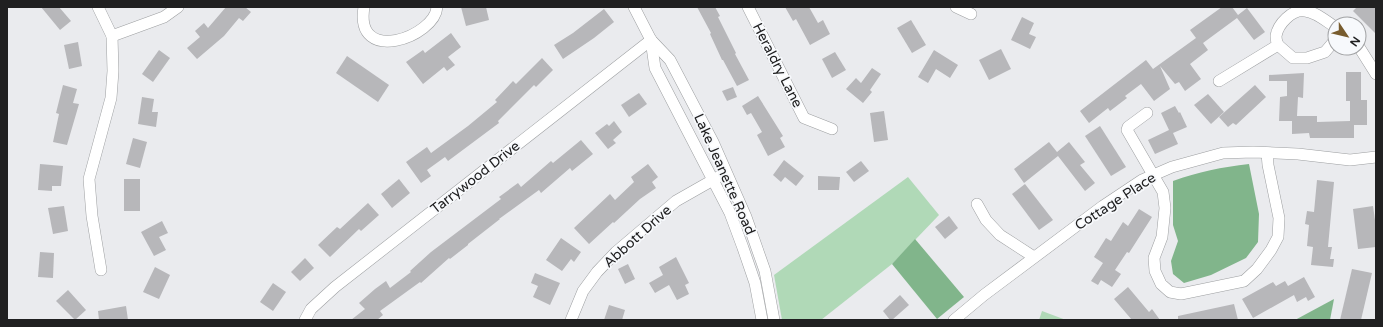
<svg xmlns="http://www.w3.org/2000/svg" width="1383" height="327" font-family="'Varela Round',sans-serif">
	<style>
		.green { fill: #b0d9b7 }
		.forest { fill: #81b58b }
		.building { fill: #b7b7ba }
		.lines { fill: none; stroke-linecap: round; stroke-linejoin: round }
		.minor-casing { stroke: #9d9fa1; stroke-width: 12 }
		.minor { stroke: #fff; stroke-width: 11 }
		.labels { text-anchor: middle; stroke-width: 3.5; stroke-linejoin: round; paint-order: stroke }
		.street-label { font-size: 14px; fill: #202021; stroke: #f7f9fc }
	</style>
	<rect width="100%" height="100%" fill="#eaebee"/>
	<g class="green">
		<polygon points="908,177 939,215 892,264 821,320 782,320 774,275"/>
		<polygon points="1042,311 1066,320 1039,320"/>
	</g>
	<g class="forest">
		<path d="M1249,164L1259,214L1258,242L1246,258L1211,275L1184,283L1173,274L1171,261L1178,241L1173,225V181C1198,172 1222,167 1249,164Z"/>
		<polygon points="915,239 964,297 937,319 892,264"/>
		<polygon points="1334,299 1330,320 1295,320"/>
	</g>
	<g class="building">
		<polygon points="41,7 59,7 71,21 60,30"/>
		<polygon points="226,7 245,7 251,12 243,21 239,18 224,36 197,59 187,48 200,37 195,31 204,23 208,28"/>
		<polygon points="461,7 486,7 489,20 466,26"/>
		<polygon points="697,7 715,7 720,16 718,17 736,53 735,54 749,80 737,86 723,60 722,60 710,34 711,33"/>
		<polygon points="785,7 809,7 818,23 823,20 830,34 810,45 796,19 793,21"/>
		<polygon points="1222,7 1232,7 1238,15 1247,8 1265,32 1254,40 1237,18 1203,43 1208,50 1190,64 1201,79 1185,91 1179,82 1175,84 1160,66 1170,89 1154,101 1141,84 1125,96 1127,98 1110,111 1108,108 1089,123 1080,111 1146,60 1153,69 1196,38 1190,30"/>
		<polygon points="1357,7 1376,7 1376,34 1353,11"/>
		<polygon points="604,9 614,22 594,38 563,59 554,45 573,33"/>
		<polygon points="1022,17 1034,23 1029,34 1036,37 1030,49 1011,40"/>
		<polygon points="911,20 926,45 912,53 897,28"/>
		<polygon points="451,33 461,47 448,57 455,65 447,71 444,67 423,84 406,62 423,50 425,53"/>
		<polygon points="78,42 82,66 69,69 64,45"/>
		<polygon points="1001,49 1011,69 989,80 979,60"/>
		<polygon points="159,50 170,58 153,82 142,74"/>
		<polygon points="934,50 958,65 950,78 936,69 928,83 918,77"/>
		<polygon points="835,52 846,70 832,78 822,59"/>
		<polygon points="347,56 389,85 378,102 336,73"/>
		<polygon points="542,58 553,70 536,87 534,85 498,121 499,123 448,161 445,157 427,170 431,176 421,183 406,162 427,147 431,153 468,126 497,102 495,100 513,81 516,84"/>
		<polygon points="872,68 881,74 870,90 872,92 863,103 846,89 856,78 861,83"/>
		<polygon points="1346,72 1361,72 1361,100 1367,100 1367,125 1354,125 1354,138 1310,138 1309,133 1292,134 1292,121 1279,121 1280,97 1287,96 1287,81 1269,81 1269,75 1304,73 1303,98 1298,97 1297,116 1317,116 1317,122 1350,121 1350,101 1346,101"/>
		<polygon points="63,85 77,89 73,103 79,104 67,145 53,142 59,114 56,113"/>
		<polygon points="1255,85 1266,97 1236,125 1233,123 1228,127 1219,117"/>
		<polygon points="733,87 737,97 727,101 722,91"/>
		<polygon points="639,93 647,104 629,117 621,105"/>
		<polygon points="1208,94 1224,112 1211,124 1194,105"/>
		<polygon points="758,96 783,136 780,138 785,147 768,156 757,135 762,132 751,113 747,115 742,106"/>
		<polygon points="142,97 154,99 152,112 158,112 156,127 138,124"/>
		<polygon points="1175,106 1179,113 1180,112 1187,127 1173,133 1178,144 1155,154 1148,140 1169,130 1161,113"/>
		<polygon points="884,111 888,140 874,142 870,113"/>
		<polygon points="614,121 622,132 613,140 616,143 608,149 595,133 607,124 609,126"/>
		<polygon points="1100,126 1126,167 1111,176 1085,136"/>
		<polygon points="133,138 147,142 140,168 126,164"/>
		<polygon points="581,140 593,154 572,171 570,168 541,193 539,190 499,219 500,219 468,244 468,245 450,259 449,258 421,283 420,282 380,311 383,315 377,320 351,320 365,309 359,303 375,289 386,281 390,288 411,272 410,271 431,252 501,199 499,197 518,183 521,187 551,161 553,163"/>
		<polygon points="1049,142 1057,152 1069,142 1085,162 1080,165 1095,183 1085,191 1058,156 1024,183 1014,169"/>
		<polygon points="784,160 804,176 796,186 785,177 781,182 773,175"/>
		<polygon points="861,161 869,171 854,182 846,172"/>
		<polygon points="40,164 63,166 61,186 52,186 52,191 38,190"/>
		<polygon points="648,164 658,177 652,182 656,188 640,199 614,223 613,222 589,244 574,228 610,194 615,200 634,182 631,177"/>
		<polygon points="818,176 840,177 839,190 818,190"/>
		<rect x="124" y="179" width="16" height="32"/>
		<polygon points="399,179 410,193 392,208 381,194"/>
		<polygon points="1317,180 1334,182 1328,247 1332,247 1330,259 1334,259 1333,267 1311,265 1313,247 1307,246 1309,225 1305,224 1307,211 1314,212"/>
		<polygon points="1025,184 1053,220 1039,230 1012,194"/>
		<polygon points="368,203 379,215 361,231 359,229 330,257 318,245 337,227 340,229"/>
		<polygon points="64,206 68,231 53,234 48,208"/>
		<polygon points="1373,206 1376,227 1376,247 1358,249 1353,209"/>
		<polygon points="1139,209 1152,217 1129,253 1127,252 1115,270 1121,274 1112,287 1101,280 1098,285 1091,281 1103,263 1094,257 1106,238 1111,241 1123,222 1128,226"/>
		<polygon points="949,216 958,228 945,239 935,227"/>
		<polygon points="162,221 168,233 159,237 166,250 154,256 141,232"/>
		<polygon points="561,238 581,252 574,262 571,259 562,271 546,260"/>
		<polygon points="40,252 54,253 53,278 38,277"/>
		<polygon points="676,257 689,283 685,285 689,294 677,300 669,285 655,293 649,283 663,275 659,267"/>
		<polygon points="305,258 314,268 300,281 291,272"/>
		<polygon points="628,264 635,279 625,284 618,269"/>
		<polygon points="155,267 170,275 159,299 143,292"/>
		<polygon points="1352,269 1372,273 1361,320 1340,320"/>
		<polygon points="535,273 560,283 550,305 533,297 538,286 531,283"/>
		<polygon points="1304,277 1315,297 1308,301 1306,297 1297,302 1294,295 1253,318 1242,299 1273,282 1276,286 1285,281 1288,286"/>
		<polygon points="273,283 286,292 273,311 260,302"/>
		<polygon points="1128,287 1149,312 1152,309 1160,320 1132,320 1114,299"/>
		<polygon points="68,290 86,310 75,320 56,301"/>
		<polygon points="900,295 909,305 892,320 890,320 883,311"/>
		<polygon points="1234,304 1238,320 1178,320 1178,316"/>
		<polygon points="609,305 625,310 622,320 604,320"/>
		<polygon points="126,306 128,320 99,320 98,311"/>
	</g>
	<g class="lines">
		<defs>
			<g id="minor">
				<polyline points="98,7 112,36 113,71 111,98 89,179 92,216 101,270"/>
				<path d="M364,7C354,66 435,37 437,7"/>
				<polyline points="634,7 651,40 655,68 730,213 743,248 755,283 762,320"/>
				<polyline points="748,7 804,118 832,129"/>
				<polyline points="956,7 971,14"/>
				<polyline points="112,36 164,17 178,7"/>
				<polyline points="651,40 670,60 713,142 746,217 765,271 774,320"/>
				<polyline points="1278,45 1293,58 1307,58 1325,52 1335,40"/>
				<polyline points="1359,47 1376,74"/>
				<path d="M1219,81L1278,45C1277,43 1276,39 1276,36C1278,24 1292,9 1305,11C1316,12 1326,21 1335,27"/>
				<polyline points="1147,113 1128,127 1127,130 1163,192 1165,208 1162,237 1154,258 1155,271 1161,284 1170,292 1181,294 1244,281 1257,269 1271,250 1278,237 1279,218 1268,165 1267,153"/>
				<polyline points="977,204 986,220 1000,235 1034,257"/>
				<polyline points="305,320 311,309 335,287 651,40"/>
				<polyline points="571,320 583,291 597,272 616,252 676,201 720,176"/>
				<polyline points="954,320 984,295 1103,206 1142,180 1172,167 1223,153 1253,152 1298,154 1350,160 1376,157"/>
			</g>
		</defs>
		<use href="#minor" class="minor-casing"/>
		<use href="#minor" class="minor"/>
	</g>
	<g class="labels">
		<g class="street-label">
			<text transform="translate(778 65) rotate(63)" y="5">Heraldry Lane</text>
			<text transform="translate(725 174) rotate(66)" y="5">Lake Jeanette Road</text>
			<text transform="translate(475 177) rotate(-38)" y="5">Tarrywood Drive</text>
			<text transform="translate(1115 201) rotate(-33)" y="5">Cottage Place</text>
			<text transform="translate(637 236) rotate(-42)" y="5">Abbott Drive</text>
		</g>
	</g>
	<rect width="1383" height="327" fill="none" stroke="#202021" stroke-width="16"/>
	<g transform="translate(1347 36) rotate(125)"><circle r="19" fill="#f7f9fc" stroke="#a1a2a4"/>
	<path d="M0-3L7 15L0 10L-7 15Z" fill="#785c2e"/>
	<text y="-6" font-size="11" font-weight="bold" text-anchor="middle" fill="#202021">N</text>
	</g>
</svg>
